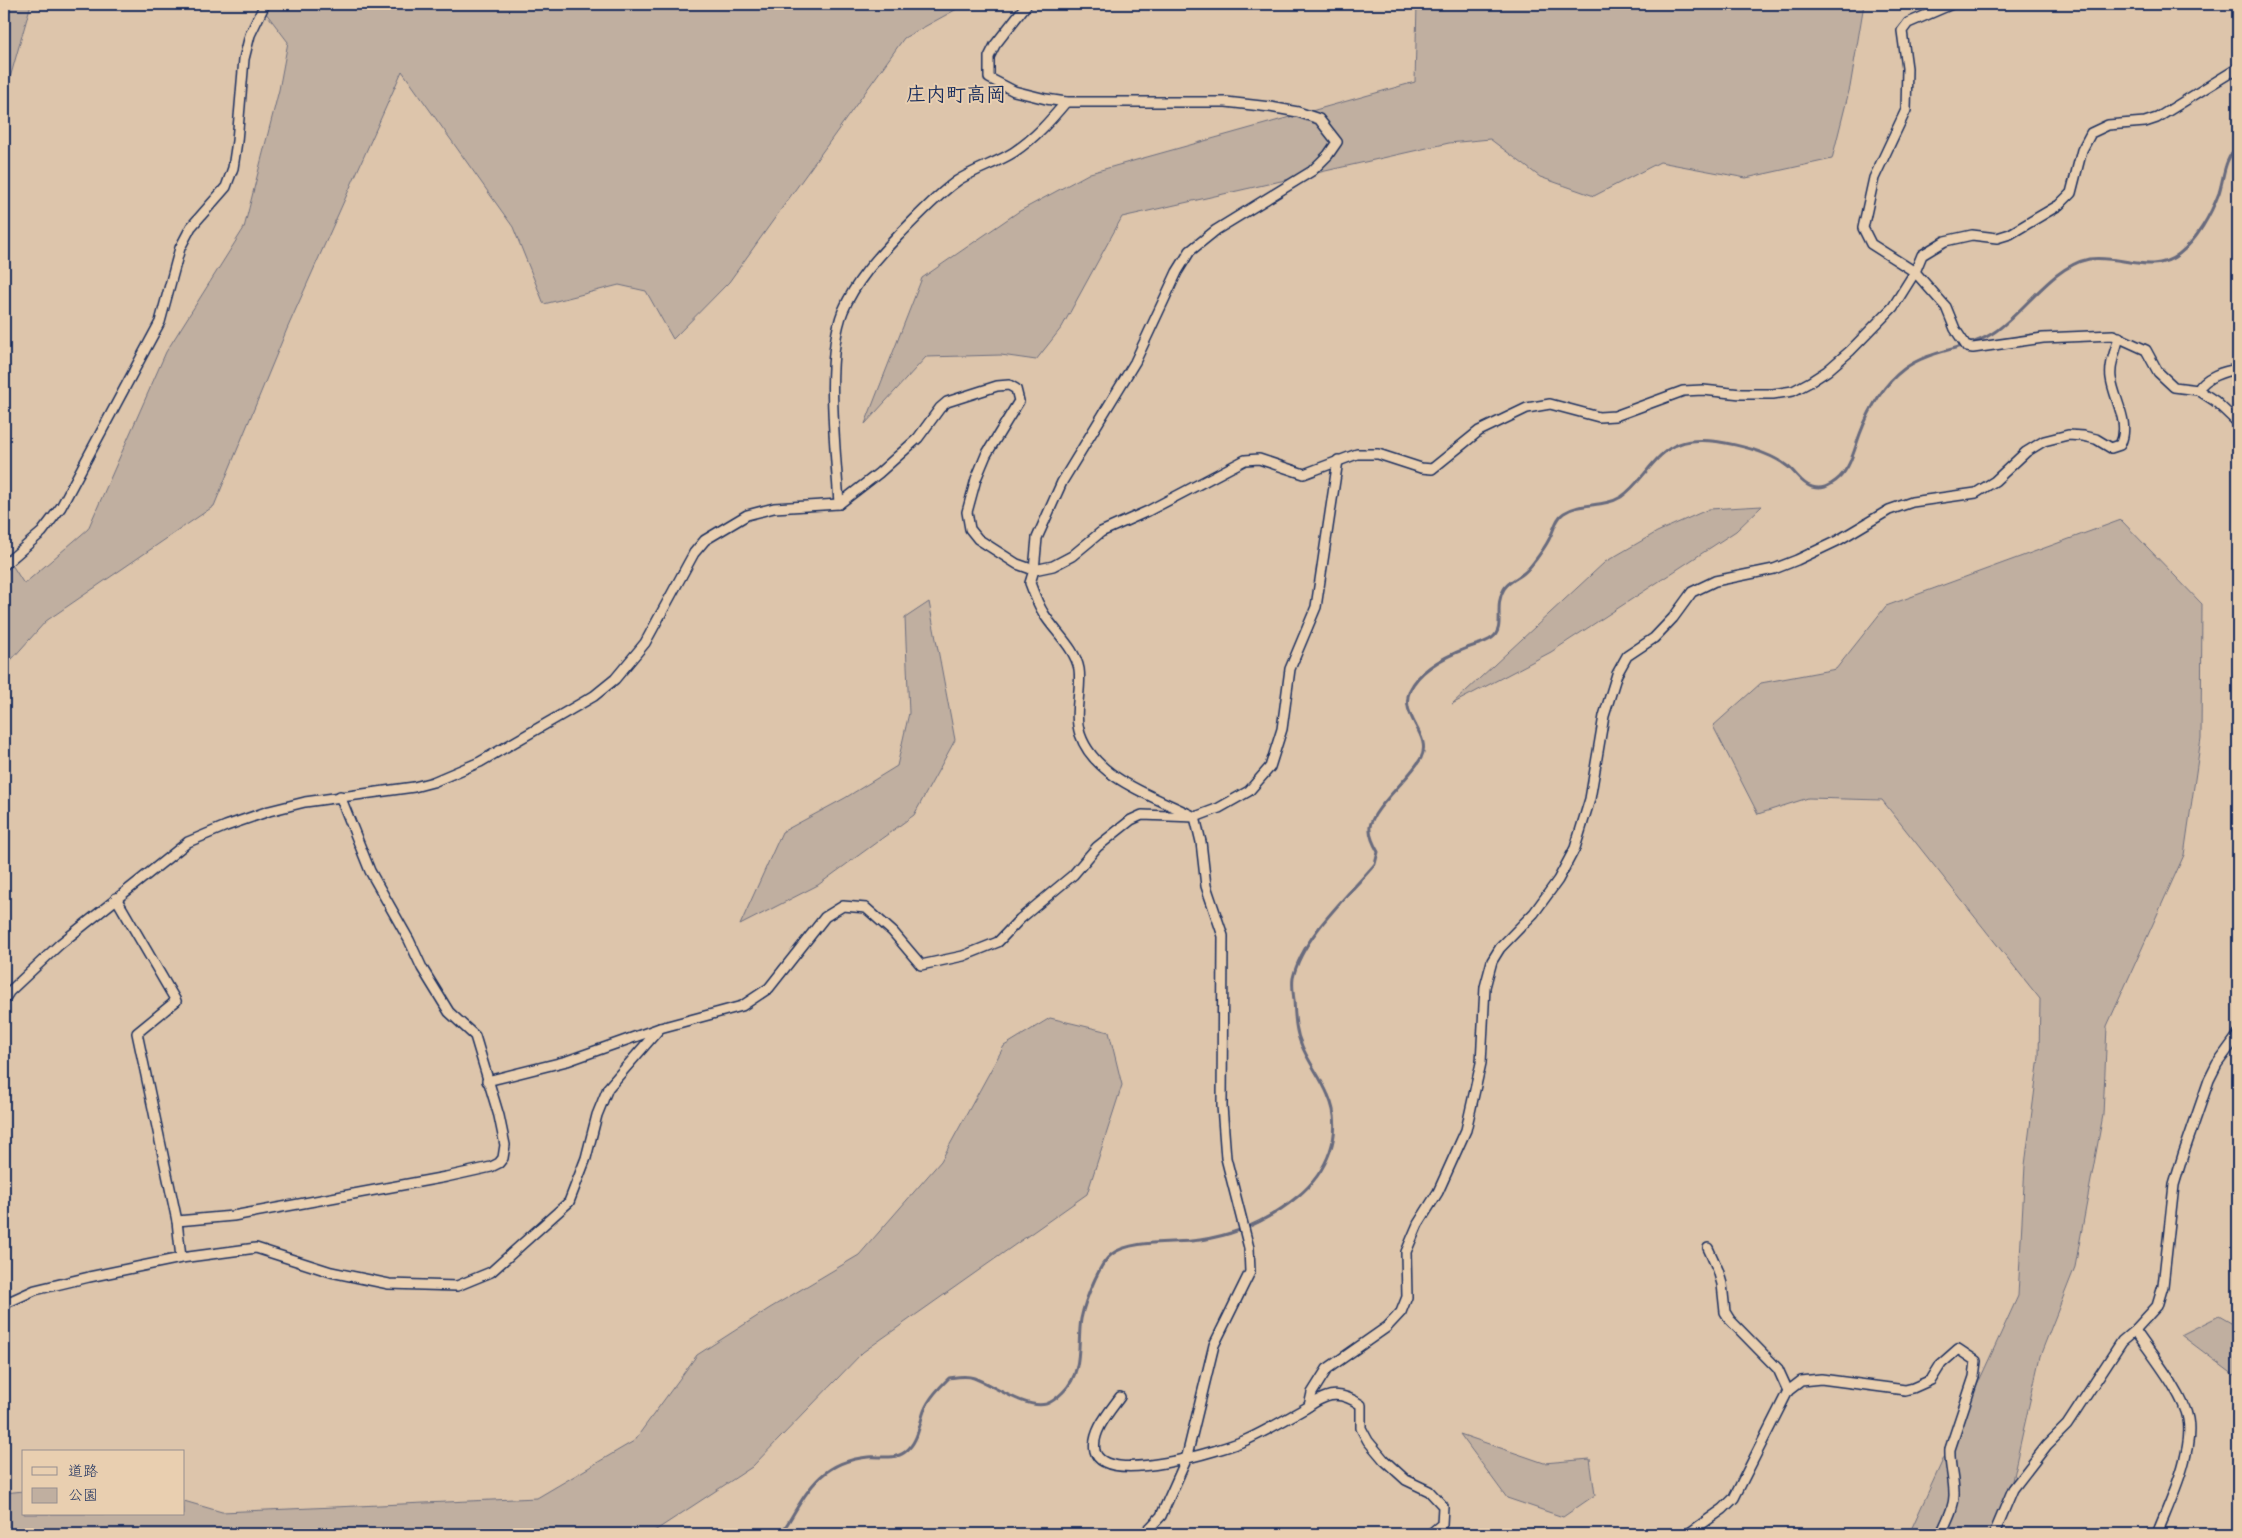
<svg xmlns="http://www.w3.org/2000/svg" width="2242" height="1538" font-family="Dekko,'Klee One',sans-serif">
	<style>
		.green { fill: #c0afa0; stroke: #6e6f7f }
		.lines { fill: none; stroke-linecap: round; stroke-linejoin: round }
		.stream { stroke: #676a7d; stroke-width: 3 }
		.minor-casing { stroke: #1b2f5e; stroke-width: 12 }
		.minor { stroke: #e9cfb0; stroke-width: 9 }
		.labels { text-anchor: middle; stroke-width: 4; stroke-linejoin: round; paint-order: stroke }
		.quarter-label { font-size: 20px; font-weight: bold; fill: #1b2f5e; stroke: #e9cfb0 }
	</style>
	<rect width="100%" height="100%" fill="#ddc5ab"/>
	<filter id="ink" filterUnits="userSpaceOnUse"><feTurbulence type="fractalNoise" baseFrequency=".02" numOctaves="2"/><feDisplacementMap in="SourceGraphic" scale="10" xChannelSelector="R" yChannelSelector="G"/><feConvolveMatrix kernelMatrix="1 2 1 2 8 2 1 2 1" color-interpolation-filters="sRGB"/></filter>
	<g filter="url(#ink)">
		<g class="green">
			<polygon points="4,4 31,4 4,99"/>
			<polygon points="259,4 966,4 904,38 729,282 673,339 646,291 619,285 544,304 513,227 402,71 287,329 214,506 46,621 4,668 4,552 24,584 88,529 166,352 244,228 279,90 288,42"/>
			<polygon points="1417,4 1864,4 1850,87 1832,159 1746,178 1660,162 1594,196 1540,177 1490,139 1449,143 1122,217 1062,327 1036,360 1001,355 926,357 865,424 922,278 1018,212 1090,173 1415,82"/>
			<polygon points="1762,506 1736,531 1551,652 1452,704 1605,562 1657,532 1709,509"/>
			<polygon points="2121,520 2202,604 2201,738 2184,855 2107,1026 2103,1115 2075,1267 2040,1356 2000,1534 1909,1534 2018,1296 2025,1165 2039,1057 2040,999 1882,800 1808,798 1758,814 1713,726 1761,683 1836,669 1886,606"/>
			<polygon points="929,602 955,740 914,815 818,885 740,925 782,832 845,798 897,766 909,713 905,618"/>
			<polygon points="1050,1018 1109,1032 1122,1085 1087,1194 863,1352 752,1467 650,1534 4,1534 4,1493 24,1491 24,1514 184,1514 184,1501 222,1512 537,1498 634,1441 697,1355 770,1308 859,1255 941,1161 1004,1046"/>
			<polygon points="2219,1316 2238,1327 2238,1378 2181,1335"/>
			<polygon points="1460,1434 1544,1463 1590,1459 1595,1495 1563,1517 1507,1498"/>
		</g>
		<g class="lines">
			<path class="stream" d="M781,1534C806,1495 817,1462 868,1457C880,1456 895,1460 905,1452C918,1443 919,1425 924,1411C929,1398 939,1388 949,1378C957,1377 966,1375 974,1378C993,1385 1025,1409 1046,1404C1053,1402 1058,1397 1063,1392C1084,1372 1077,1343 1081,1319C1084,1304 1089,1292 1095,1279C1100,1269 1104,1260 1112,1254C1132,1239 1175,1244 1200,1240C1235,1235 1269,1220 1297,1197C1327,1173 1345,1132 1328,1095C1321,1078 1309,1063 1302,1046C1295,1031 1295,1015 1294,1000C1293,993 1292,985 1293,978C1302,937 1348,896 1375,864L1378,852C1374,845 1369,836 1370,827C1372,809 1410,778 1421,758C1433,735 1398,716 1410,690C1420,669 1446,656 1467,648C1475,645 1485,643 1492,638C1506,628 1493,606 1504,589C1509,581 1517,579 1524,573C1529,569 1533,563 1537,558C1542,551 1548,543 1551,535C1555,527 1556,518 1564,513C1580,502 1603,508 1621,497C1642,483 1655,452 1679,444C1706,434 1765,449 1787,466C1796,472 1801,484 1812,487C1819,489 1825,488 1831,484C1850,473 1853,453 1860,434C1869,410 1884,384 1904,369C1932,348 1970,350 1996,331C2025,311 2053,266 2089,259C2120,254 2152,276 2179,254C2197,240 2211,214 2219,193C2225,173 2223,162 2238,145"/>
			<defs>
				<g id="minor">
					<path d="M1027,4L995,45L989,57V78L1014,91L1046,99L1066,102H1226L1270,107L1298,112L1319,119L1337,142L1328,155L1312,171L1216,230L1190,251L1177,272L1135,362L1062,482L1037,538L1034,570L1030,583C1034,594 1038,605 1044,614C1055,632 1075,648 1079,669C1082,690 1073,713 1080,734C1095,779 1156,797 1195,817L1201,842L1206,886L1223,936L1222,1106L1226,1158L1249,1248L1250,1272L1214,1345L1186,1460L1161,1516L1144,1534"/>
					<path d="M1952,4L1908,23L1902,31L1907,68L1906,110L1874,178L1863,228L1871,244L1915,272L1946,307L1955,329L1967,347L1973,348L2043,338L2113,335L2146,350L2158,372L2174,387L2198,390C2205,377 2224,371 2238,369"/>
					<polyline points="2198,390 2215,401 2238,423"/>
					<path d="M839,504C836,452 824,358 843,311C855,282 877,258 899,235C917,217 936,196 957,181C975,169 997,163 1014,152C1035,138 1050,121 1066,102"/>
					<polyline points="4,565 42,532 61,507 160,322 180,248 191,227 226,187 233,168 237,141 244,59 250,35 265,4"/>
					<polyline points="116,898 176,1001 137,1033 177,1221 181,1258"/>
					<polyline points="4,1000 9,992 60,944 188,842 226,826 269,811 305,802 414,787 433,782 480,762 594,696 615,679 645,643 694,553 705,540 747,515 774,508 839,504 879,473 918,438 940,408 947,402 997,386 1009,385 1016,389 1019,401 986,455 976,479 967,512 970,529 978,539 1017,564 1034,570 1053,566 1072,556 1101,532 1148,511 1245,460 1259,459 1304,474 1357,454 1378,454 1421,468 1432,469 1479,431 1527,408 1550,404 1599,417 1615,416 1683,391 1703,390 1741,394 1773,394 1793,391 1810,382 1827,371 1850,351 1893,307 1915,272 1922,255 1945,241 1972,235 1997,238 2010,234 2059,205 2071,193 2082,150 2091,133 2108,125 2145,122 2157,118 2238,68"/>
					<polyline points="487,1081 567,1061 660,1028 742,1006 769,988 825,917 843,906 866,908 893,932 921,965 963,956 998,942 1020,919 1073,875 1097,847 1131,820 1142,815 1195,817 1219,808 1249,791 1270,767 1282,729 1290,669 1316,607 1338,460"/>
					<polyline points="177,1221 233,1216 446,1177 491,1167 499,1163 503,1158 505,1145 499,1116 475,1036 449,1012 422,968 409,940 370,871 340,796"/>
					<polyline points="1708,1248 1718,1270 1722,1284 1725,1312 1730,1320 1778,1369 1788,1391"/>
					<polyline points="4,1304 35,1290 89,1277 181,1258 256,1248 331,1272 389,1284 457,1286 491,1272 569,1202 586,1158 597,1115 608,1088 660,1028"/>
					<path d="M2135,1330C2150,1353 2184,1394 2188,1419C2194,1453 2169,1503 2157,1534"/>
					<path d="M1120,1397C1110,1411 1091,1432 1095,1451C1104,1487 1223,1450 1246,1440C1266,1431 1286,1419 1306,1408C1312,1404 1319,1399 1326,1397C1339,1392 1351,1398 1361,1405V1428L1368,1441L1384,1460L1406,1480L1429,1491L1443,1506L1442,1524L1430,1534"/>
					<path d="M1309,1406L1312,1393L1327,1369L1387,1327L1401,1312L1407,1297L1406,1252L1418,1224L1438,1192L1466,1130L1481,1063L1485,987L1492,961L1500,948L1534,913L1558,880L1575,848L1590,799L1604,716L1617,674L1627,656L1654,638L1673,618L1692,592L1715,581L1774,569L1797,560L1837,541L1889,510L1912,502L1976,493L1995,481L2026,452L2044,441L2068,435L2083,436L2096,439L2111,448L2120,445C2131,423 2114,400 2111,378C2109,364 2116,350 2119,337"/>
					<path d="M1688,1534L1723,1509L1734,1498L1788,1391L1801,1381L1821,1379L1905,1390L1913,1388L1931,1380L1941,1364L1958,1349L1976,1361L1974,1377L1950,1449C1949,1465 1954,1478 1954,1493C1955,1507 1946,1522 1941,1534"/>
					<polyline points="1994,1534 2013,1489 2047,1445 2067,1425 2122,1341 2135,1330 2157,1306 2163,1286 2174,1185 2183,1155 2209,1080 2217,1064 2238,1035"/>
				</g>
			</defs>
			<use href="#minor" class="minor-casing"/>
			<use href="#minor" class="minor"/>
		</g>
	</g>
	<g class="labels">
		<g class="quarter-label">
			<text x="956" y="101">庄内町高岡</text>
		</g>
	</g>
	<rect width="2242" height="1538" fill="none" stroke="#e9cfb0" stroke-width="20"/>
	<rect x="10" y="10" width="2222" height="1518" fill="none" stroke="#1b2f5e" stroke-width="2" filter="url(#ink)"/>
	<rect x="22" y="1450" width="162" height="65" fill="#e9cfb0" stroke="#978f8f"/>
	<rect x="32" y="1467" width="25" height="8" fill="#e9cfb0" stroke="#978f8f"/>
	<text x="68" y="1476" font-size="15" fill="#1b2f5e">道路</text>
	<rect x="32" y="1488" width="25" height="15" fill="#c0afa0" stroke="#978f8f"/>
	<text x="68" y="1500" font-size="15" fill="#1b2f5e">公園</text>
</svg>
